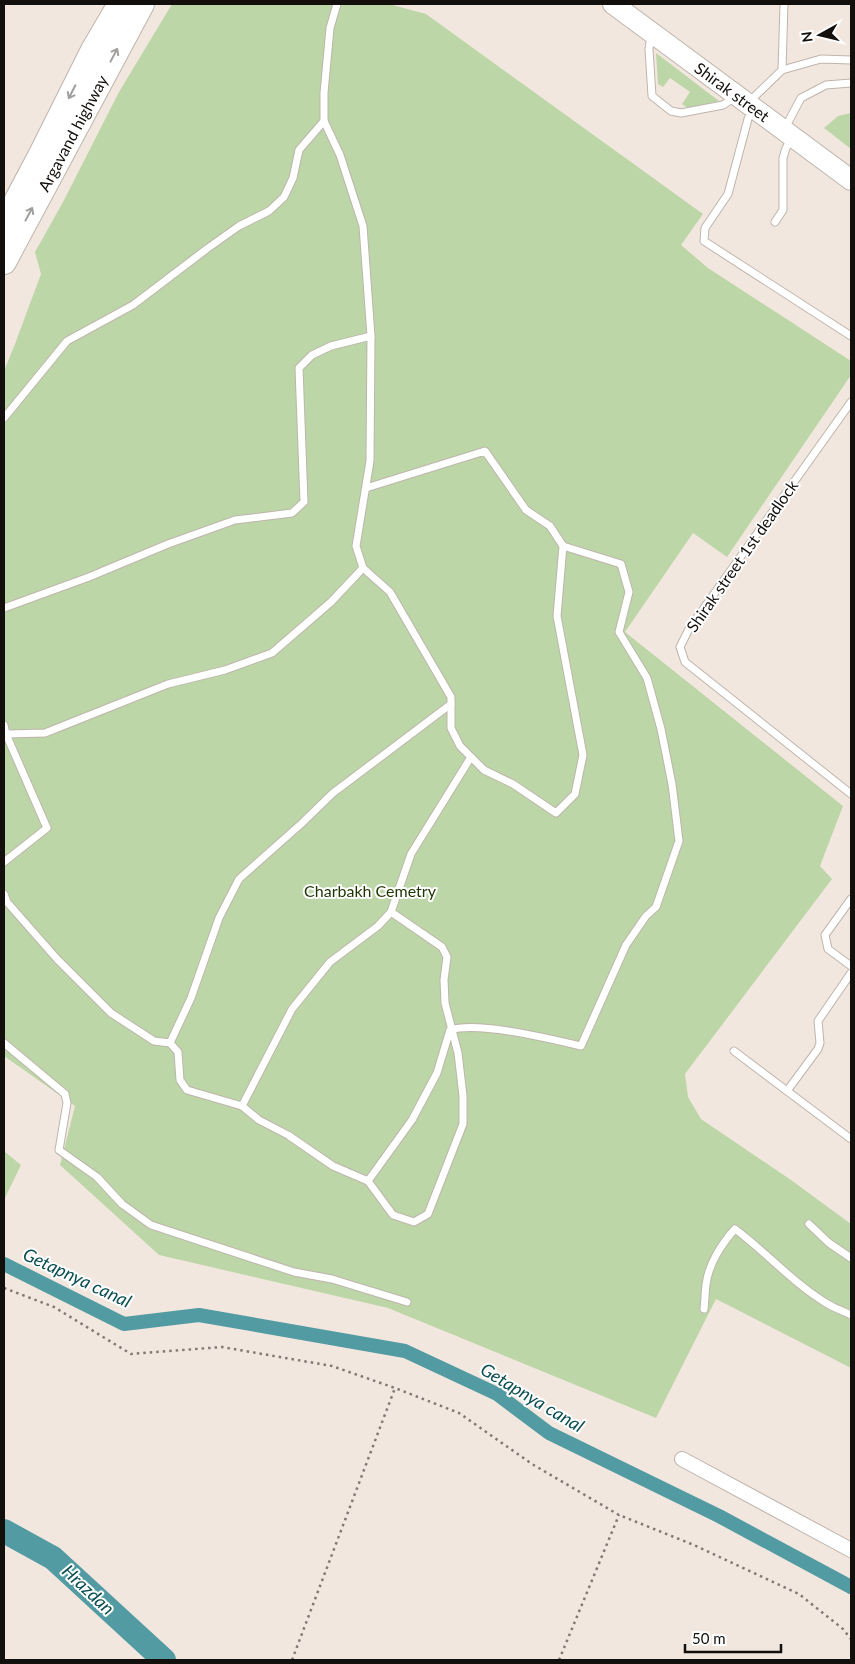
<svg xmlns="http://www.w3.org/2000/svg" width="855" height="1664" font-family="Lato,sans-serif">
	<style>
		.green { fill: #bdd6a7 }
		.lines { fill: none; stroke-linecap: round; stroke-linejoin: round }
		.canal { stroke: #529ba2; stroke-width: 14 }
		.river { stroke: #529ba2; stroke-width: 24 }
		.service-casing { stroke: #beb5ac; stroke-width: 9 }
		.minor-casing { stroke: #beb5ac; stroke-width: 16 }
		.secondary-casing { stroke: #beb5ac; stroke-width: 22 }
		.trunk-casing { stroke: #beb5ac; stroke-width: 26 }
		.path { stroke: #817974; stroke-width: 2.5; stroke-dasharray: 2.5 4; stroke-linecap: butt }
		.service { stroke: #fff; stroke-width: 7 }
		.minor { stroke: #fff; stroke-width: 14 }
		.secondary { stroke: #fff; stroke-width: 20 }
		.trunk { stroke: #fff; stroke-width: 24 }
		.oneway { stroke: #a19f9e }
		.labels { text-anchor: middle; stroke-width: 4; stroke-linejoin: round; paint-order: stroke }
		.street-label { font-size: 16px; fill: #130f0c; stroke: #fff }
		.park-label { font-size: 16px; fill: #1e3400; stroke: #fff }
		.water-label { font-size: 18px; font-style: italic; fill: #0a4e53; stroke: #fff }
	</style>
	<rect width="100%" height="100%" fill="#f2e7df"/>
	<g class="green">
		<polygon points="172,4 389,4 426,14 703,214 681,245 708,268 851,361 851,375 727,557 693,533 625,632 843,806 820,866 832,879 685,1074 688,1097 701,1119 791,1180 851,1224 851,1368 716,1299 656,1418 388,1308 159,1255 60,1165 75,1106 4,1056 4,371 15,344 41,274 35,252 63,202 119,92"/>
		<polygon points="656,53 719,101 689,109 682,104 690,92 670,78 663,87 658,84"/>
		<polygon points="851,113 851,149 824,128 838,116"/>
		<polygon points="4,1151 21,1165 4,1200"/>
	</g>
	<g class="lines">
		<polyline class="canal" points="4,1264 124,1324 199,1315 405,1351 497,1394 549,1433 719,1516 851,1587"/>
		<polyline class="river" points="4,1531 53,1558 164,1660"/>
		<defs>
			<g id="service">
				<polyline points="337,4 330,28 324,93 324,121 340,155 363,226 371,336 370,461 356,546 363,568 390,592 451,697 451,728 460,746 484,770 513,784 556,813 575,794 583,755 557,616 563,546"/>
				<polyline points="651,36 649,49 652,96 671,111 681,113 723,105 735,97"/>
				<polyline points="782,70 784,4"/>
				<polyline points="749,102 782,70 821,59 851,60"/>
				<polyline points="753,108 748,119 728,194 705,228 704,241 851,336"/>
				<polyline points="785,128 801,98 826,85 851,83"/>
				<polyline points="775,222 783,210 783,158 786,148 791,139"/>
				<polyline points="851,402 689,629 680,647 685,662 851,794"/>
				<polyline points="4,418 67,341 133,305 208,248 239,226 269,211 284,197 293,178 299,150 324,121"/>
				<path d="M366,488L485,451L526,510L550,526L563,546L621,564L629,592L619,632L647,678L661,729L672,784L679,841L656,907L646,916L626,945L581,1046C551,1039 478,1021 450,1030L437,1073L412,1120L368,1181"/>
				<polyline points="4,608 89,577 168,544 235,520 292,513 304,502 299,368 312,355 331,346 371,336"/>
				<polyline points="4,725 6,734 47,828 4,862"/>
				<polyline points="6,734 45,733 168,684 225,670 272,653 331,602 363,568"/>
				<polyline points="4,894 7,902 57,959 111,1013 154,1041 170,1043 178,1052 180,1080 187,1090 242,1106 259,1120 288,1135 333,1166 368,1181 393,1215 414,1222 428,1214 463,1124 463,1096 458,1053 445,1003 444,980 447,957 442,947 391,912"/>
				<polyline points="851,899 825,935 828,949 851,966"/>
				<polyline points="4,1043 65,1094 67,1103 59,1150 97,1177 122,1204 151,1225 294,1272 332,1279 407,1302"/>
				<polyline points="170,1043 191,998 219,918 239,879 301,824 333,793 451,704"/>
				<polyline points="734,1051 851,1139"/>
				<polyline points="787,1091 818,1049 820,1043 818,1021 851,973"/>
				<polyline points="242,1106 292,1009 330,962 378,926 391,912 411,854 471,757"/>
				<polyline points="809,1224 829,1243 851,1258"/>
				<path d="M704,1309C705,1301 705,1293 706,1285C708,1265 722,1243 735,1229C766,1252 793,1283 826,1303C834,1308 843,1311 851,1315"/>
			</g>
			<polyline id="minor" points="682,1459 851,1550"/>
			<g id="secondary">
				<path id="s1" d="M613,4L851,180"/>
			</g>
			<g id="trunk">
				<polyline points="4,224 41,154 93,50 120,4"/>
				<path id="s2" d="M4,262L142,4"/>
			</g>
		</defs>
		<use href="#service" class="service-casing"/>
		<use href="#minor" class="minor-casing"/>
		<use href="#secondary" class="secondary-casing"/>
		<use href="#trunk" class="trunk-casing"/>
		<g class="path">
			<polyline points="4,1288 54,1307 131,1354 222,1347 332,1366 395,1388 459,1413 532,1464 619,1515 694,1545 799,1594 843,1629 851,1639"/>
			<polyline points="292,1660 395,1388"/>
			<polyline points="559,1660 619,1515"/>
		</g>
		<use href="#service" class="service"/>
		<use href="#minor" class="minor"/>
		<use href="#secondary" class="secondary"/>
		<use href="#trunk" class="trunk"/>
	</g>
	<defs><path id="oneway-shaft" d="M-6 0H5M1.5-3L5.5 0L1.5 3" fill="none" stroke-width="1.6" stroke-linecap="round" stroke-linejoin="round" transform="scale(1.25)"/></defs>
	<g class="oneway">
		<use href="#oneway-shaft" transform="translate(114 55) rotate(-62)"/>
		<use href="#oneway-shaft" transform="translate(72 92) rotate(117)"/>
		<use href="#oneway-shaft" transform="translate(29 214) rotate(-62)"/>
	</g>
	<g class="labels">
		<g class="street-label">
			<text dy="6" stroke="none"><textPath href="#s1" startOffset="148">Shirak street</textPath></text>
			<text dy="6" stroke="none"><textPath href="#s2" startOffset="146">Argavand highway</textPath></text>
			<text transform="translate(742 556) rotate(-55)" y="6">Shirak street 1st deadlock</text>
		</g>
		<g class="park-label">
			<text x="370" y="897">Charbakh Cemetry</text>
		</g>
		<g class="water-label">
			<text transform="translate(77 1278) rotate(25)" y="6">Getapnya canal</text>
			<text transform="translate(532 1398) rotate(31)" y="6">Getapnya canal</text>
			<text transform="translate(88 1590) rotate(43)" y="6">Hrazdan</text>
		</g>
	</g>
	<rect width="855" height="1664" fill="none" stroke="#130f0c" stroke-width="10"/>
	<g transform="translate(820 35) rotate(262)" stroke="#ffffff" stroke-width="4" paint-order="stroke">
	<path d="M0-4L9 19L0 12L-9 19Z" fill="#130f0c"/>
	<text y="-8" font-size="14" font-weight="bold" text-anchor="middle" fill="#130f0c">N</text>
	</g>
	<path d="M685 1644v8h96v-8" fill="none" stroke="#130f0c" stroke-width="2.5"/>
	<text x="692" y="1644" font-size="15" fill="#130f0c" stroke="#ffffff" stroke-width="4" paint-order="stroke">50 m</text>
</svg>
